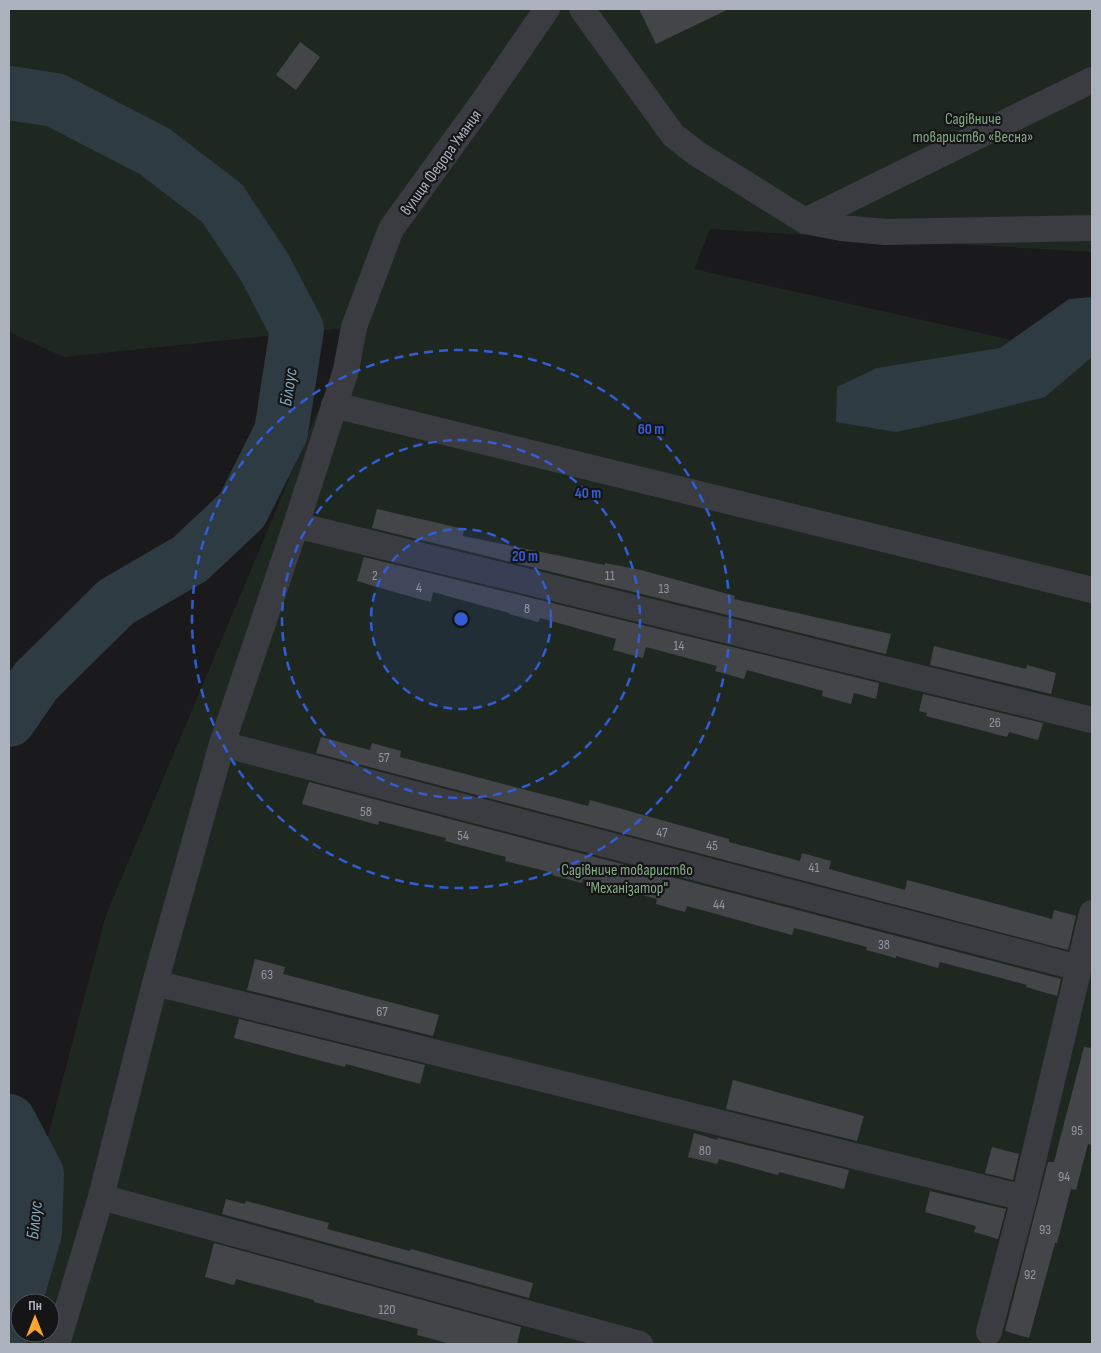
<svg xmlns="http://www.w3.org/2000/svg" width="1101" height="1353" font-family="'Sofia Sans Condensed',sans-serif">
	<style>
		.green { fill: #1f2820; fill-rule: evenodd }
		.water { fill: #2e3b42 }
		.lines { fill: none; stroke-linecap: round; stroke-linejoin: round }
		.river { stroke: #2e3b42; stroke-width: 54 }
		.building { fill: #444549 }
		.street { stroke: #3a3c42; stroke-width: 26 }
		.ring { fill: none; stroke: #325dd4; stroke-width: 2.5; stroke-dasharray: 9 6 }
		.labels { text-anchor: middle; stroke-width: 4.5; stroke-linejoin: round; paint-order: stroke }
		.number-label { font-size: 14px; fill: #9297a0 }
		.park-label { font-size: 16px; fill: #83a882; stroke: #151517 }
		.street-label { font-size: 16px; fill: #acb2bd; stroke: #151517 }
		.water-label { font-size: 18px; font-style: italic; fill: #81a5b9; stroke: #151517 }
		.centre { fill: #325dd4; stroke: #151517; stroke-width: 2.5 }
		.ring-label { font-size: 15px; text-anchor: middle; font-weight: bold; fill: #325dd4; stroke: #151517; stroke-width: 4.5; stroke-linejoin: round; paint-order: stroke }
	</style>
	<rect width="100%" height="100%" fill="#1a1a1c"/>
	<path class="green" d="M9,9H1092V252L710,229L694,269L1092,358V1344H9V1284L106,915L353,327L64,357L9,332ZM20,1303H50V1333H20Z"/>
	<polygon class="water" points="1092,297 1092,357 1045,397 961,418 896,432 836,422 837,387 877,368 1000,348 1069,299"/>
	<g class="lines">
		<g class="river">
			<polyline points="9,93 55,100 154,151 222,203 265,268 297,329 281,432 242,510 190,559 116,602 36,681 9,720"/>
			<polyline points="9,1121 37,1174 35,1232 9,1323"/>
		</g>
	</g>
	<g class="building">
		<polygon points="639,9 729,9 656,44"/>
		<polygon points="300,42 320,57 296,90 276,75"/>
		<polygon points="377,509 464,529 463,536 605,565 605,563 641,570 735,596 734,599 891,634 886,654 372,528"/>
		<polygon points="364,557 879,683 876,699 854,693 851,704 822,696 823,691 747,670 744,679 715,671 717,666 646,647 643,658 613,650 616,639 540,618 538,622 509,614 509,613 433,592 431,602 401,594 357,581"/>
		<polygon points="934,646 1026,669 1027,665 1056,673 1051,694 930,665"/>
		<polygon points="923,694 1043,723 1038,740 1009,732 1007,737 926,716 927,713 919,711"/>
		<polygon points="321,737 370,750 372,743 401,751 400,757 588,806 590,800 729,839 729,842 800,861 802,853 831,861 829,869 905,890 907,880 1052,919 1054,910 1076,916 1068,950 316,753"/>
		<polygon points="309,782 1061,979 1057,996 1026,987 1027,985 940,962 938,968 896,956 896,958 866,950 867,947 794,928 792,935 687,906 685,912 656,904 657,899 583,879 582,883 552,875 553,873 505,861 506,857 445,841 446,838 379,821 378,825 302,804"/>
		<polygon points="255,959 285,967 283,974 439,1015 433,1036 247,990"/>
		<polygon points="239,1019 425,1065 420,1084 346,1064 345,1067 234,1038"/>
		<polygon points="1084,1047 1092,1048 1092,1145 1088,1144 1076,1190 1071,1189 1057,1243 1055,1243 1029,1338 1005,1331 1048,1162 1054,1162"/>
		<polygon points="733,1080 864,1116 857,1141 726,1109"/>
		<polygon points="694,1133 717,1140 718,1138 849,1170 844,1189 779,1172 778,1175 719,1159 717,1164 688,1157"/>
		<polygon points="992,1147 1019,1154 1013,1180 985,1173"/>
		<polygon points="930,1191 1006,1209 998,1239 974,1232 976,1226 925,1212"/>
		<polygon points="226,1199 245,1204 246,1201 329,1223 327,1229 410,1251 411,1249 533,1283 529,1298 222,1214"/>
		<polygon points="214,1243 521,1327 517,1344 451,1344 417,1335 418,1329 314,1302 314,1300 236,1279 234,1285 205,1277"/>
	</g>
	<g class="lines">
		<g class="street">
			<polyline points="582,9 673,135 696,153 805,221 841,228 885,232 1092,228"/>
			<polyline points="805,221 1092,80"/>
			<polyline points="334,405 1092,590"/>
			<polyline points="296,525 1092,720"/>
			<polyline points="222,744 1079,968"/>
			<polyline points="155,983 1024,1198"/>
			<polyline points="101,1197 640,1344"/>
			<polyline points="989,1332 1024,1198 1092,913"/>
			<polyline points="57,1344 101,1197 155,983 222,744 296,525 346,370 354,327 391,229 483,102 547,9"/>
		</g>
	</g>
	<circle cx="461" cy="619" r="90" fill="#325dd4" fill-opacity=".12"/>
	<g class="ring">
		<circle cx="461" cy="619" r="90"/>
		<circle cx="461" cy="619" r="179"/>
		<circle cx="461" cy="619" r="269"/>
	</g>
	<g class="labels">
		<g class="number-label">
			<text x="375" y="580">2</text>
			<text x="610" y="580">11</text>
			<text x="419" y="592">4</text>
			<text x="664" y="593">13</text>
			<text x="527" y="613">8</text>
			<text x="679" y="650">14</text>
			<text x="995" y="727">26</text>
			<text x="384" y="762">57</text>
			<text x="366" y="816">58</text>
			<text x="662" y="837">47</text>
			<text x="463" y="840">54</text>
			<text x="712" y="850">45</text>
			<text x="814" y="872">41</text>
			<text x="719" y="909">44</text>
			<text x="884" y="949">38</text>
			<text x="267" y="979">63</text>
			<text x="382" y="1016">67</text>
			<text x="1077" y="1135">95</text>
			<text x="705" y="1155">80</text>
			<text x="1064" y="1181">94</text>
			<text x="1045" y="1234">93</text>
			<text x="1030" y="1279">92</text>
			<text x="387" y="1314">120</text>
		</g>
		<g class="park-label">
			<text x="973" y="124">Садівниче<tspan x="973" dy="18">товариство «Весна»</tspan></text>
			<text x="627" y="875">Садівниче товариство<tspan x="627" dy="18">"Механізатор"</tspan></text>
		</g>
		<g class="street-label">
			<text transform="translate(440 162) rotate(-54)" y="6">вулиця Федора Уманця</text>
		</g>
		<g class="water-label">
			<text transform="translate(288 387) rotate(-81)" y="6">Білоус</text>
			<text transform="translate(34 1220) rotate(-84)" y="6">Білоус</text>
		</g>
	</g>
	<circle cx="461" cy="619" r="8" class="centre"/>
	<g class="ring-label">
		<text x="651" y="434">60 m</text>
		<text x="588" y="498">40 m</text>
		<text x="525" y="561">20 m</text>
	</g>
	<rect width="1101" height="1353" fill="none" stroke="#acb2bd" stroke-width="20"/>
	<g transform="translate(35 1318)"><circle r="24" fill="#151517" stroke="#515459"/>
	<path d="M0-4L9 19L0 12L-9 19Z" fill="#fda431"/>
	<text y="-8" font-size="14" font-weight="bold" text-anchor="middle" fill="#acb2bd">Пн</text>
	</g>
</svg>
